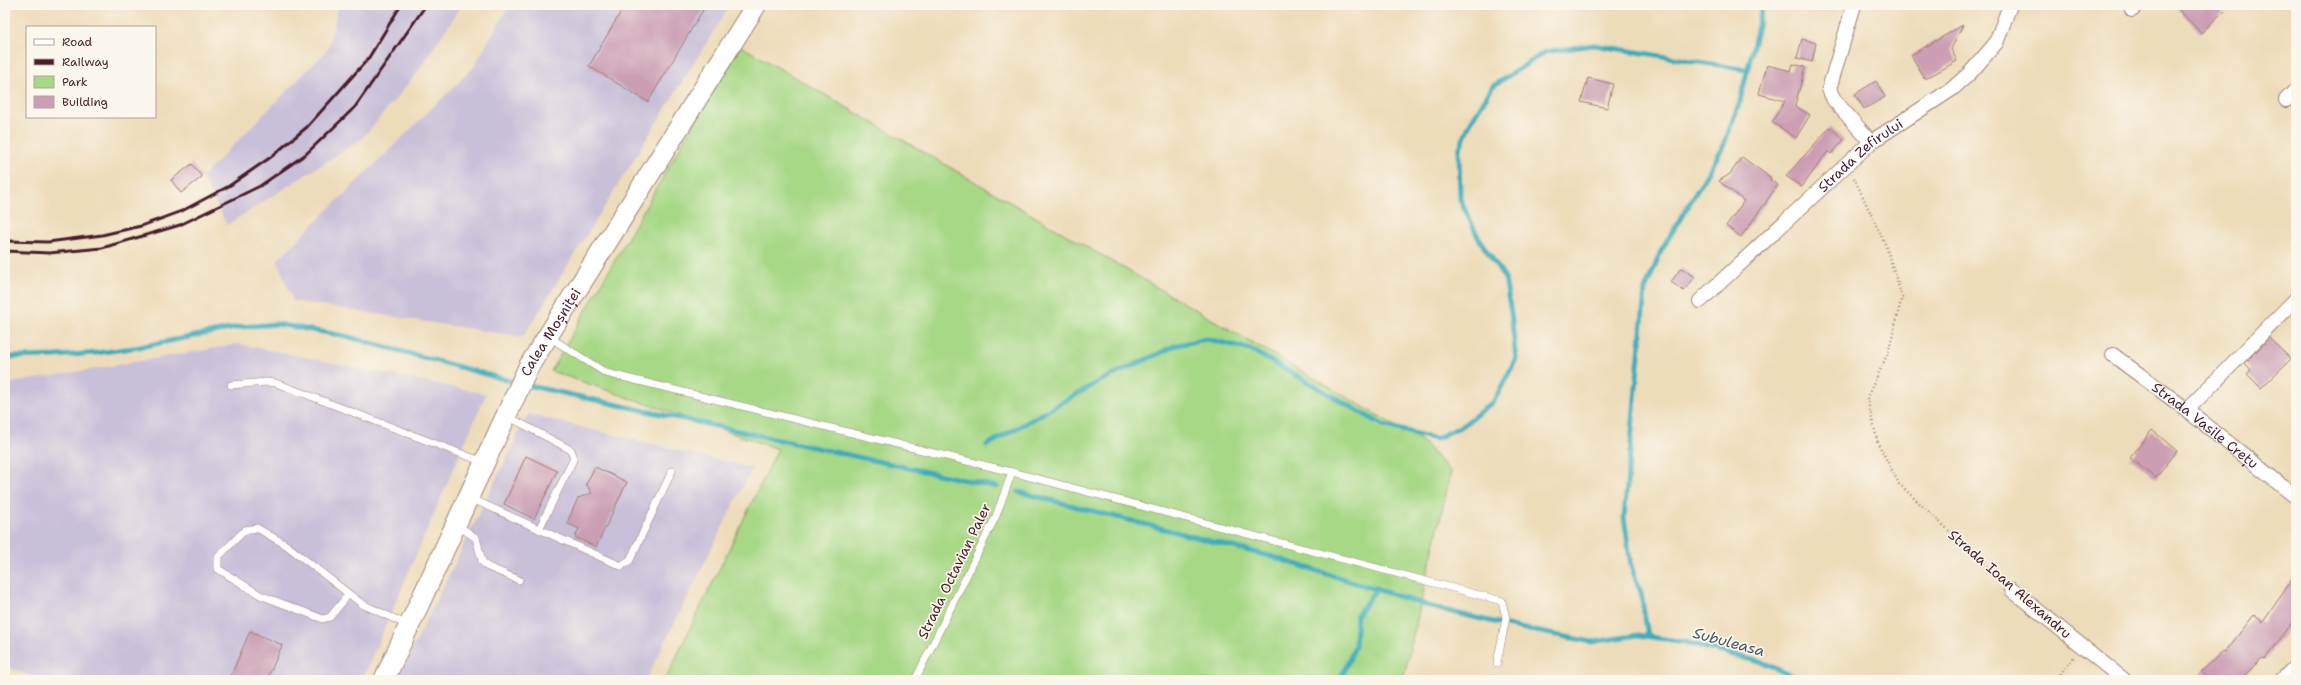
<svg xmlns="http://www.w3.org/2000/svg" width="2301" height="685" font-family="'Shantell Sans',sans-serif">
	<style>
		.industrial { fill: #c8bfd8 }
		.green { fill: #a7d886; stroke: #787c58 }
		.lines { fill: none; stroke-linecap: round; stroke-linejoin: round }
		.stream { stroke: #3dacba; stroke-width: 5 }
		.building { fill: #cb9eb4 }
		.lane-casing { stroke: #9c7e72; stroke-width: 8 }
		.street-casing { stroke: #9c7e72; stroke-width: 16 }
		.secondary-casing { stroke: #9c7e72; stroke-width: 22 }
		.path { stroke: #9c7e72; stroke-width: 2.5; stroke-dasharray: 1 3; stroke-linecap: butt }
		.lane { stroke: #fff; stroke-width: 7 }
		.street { stroke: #fff; stroke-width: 14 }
		.secondary { stroke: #fff; stroke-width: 20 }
		.rail { stroke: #4a1f2b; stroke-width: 3 }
		.labels { text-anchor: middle; stroke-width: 3.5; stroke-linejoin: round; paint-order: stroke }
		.street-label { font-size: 14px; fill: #4a1f2b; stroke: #fbf7ec }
		.water-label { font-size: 15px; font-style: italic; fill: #455764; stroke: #fbf7ec }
	</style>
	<rect width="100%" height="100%" fill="#fbf7ec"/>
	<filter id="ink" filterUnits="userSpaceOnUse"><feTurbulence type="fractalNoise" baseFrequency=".025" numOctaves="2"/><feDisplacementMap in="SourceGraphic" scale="8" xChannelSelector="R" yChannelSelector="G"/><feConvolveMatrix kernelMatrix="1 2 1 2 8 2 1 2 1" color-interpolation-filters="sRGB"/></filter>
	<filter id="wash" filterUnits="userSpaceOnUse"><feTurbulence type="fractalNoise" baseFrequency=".012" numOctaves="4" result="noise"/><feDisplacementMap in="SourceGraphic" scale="16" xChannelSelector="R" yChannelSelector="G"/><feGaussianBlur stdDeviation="0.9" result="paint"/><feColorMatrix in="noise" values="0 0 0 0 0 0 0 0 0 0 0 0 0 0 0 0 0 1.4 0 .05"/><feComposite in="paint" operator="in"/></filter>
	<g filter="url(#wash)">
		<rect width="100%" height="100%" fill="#eddcb9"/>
		<g class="industrial">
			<polygon points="339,5 462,5 417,73 362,139 227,225 202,177 328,49"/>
			<polygon points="509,5 730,5 523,337 293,301 277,260 473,68"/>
			<polygon points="239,344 486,394 362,680 40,680 5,666 5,383 12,383"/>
			<polygon points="528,414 752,468 646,680 397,680"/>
		</g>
		<polygon class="green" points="739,45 1422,441 1451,472 1403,680 665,680 778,449 551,371"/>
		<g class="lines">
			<g class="stream">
				<polyline points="5,357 56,356 96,353 140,347 239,327 277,324 345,336 518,383"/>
				<polyline points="526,385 997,487"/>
				<polyline points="987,445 1098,382 1177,345 1207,339 1250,349 1383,425 1435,439 1462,426 1494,401 1516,359 1511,313 1505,278 1479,239 1460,199 1459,150 1469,125 1493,86 1545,52 1594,45 1748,70"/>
				<polyline points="1019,492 1273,557 1439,609 1515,627 1592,642 1638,635 1685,642 1767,664 1800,680"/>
				<polyline points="1648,636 1641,593 1631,566 1624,517 1645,290 1661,251 1722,149 1740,101 1763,5"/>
				<polyline points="1340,680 1355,646 1357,615 1377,588"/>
			</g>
		</g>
		<g id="blocks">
			<g class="building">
				<polygon points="625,5 706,5 648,102 589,66"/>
				<polygon points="2174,5 2230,5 2201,33"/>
				<polygon points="1963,25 1951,49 1957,61 1925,79 1911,55"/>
				<polygon points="1802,39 1816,43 1812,62 1797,58"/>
				<polygon points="1793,64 1805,67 1795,106 1810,115 1796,138 1772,122 1785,101 1759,94 1767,65 1791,71"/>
				<polygon points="1588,78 1613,84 1607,108 1581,102"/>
				<polygon points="1876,81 1885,97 1864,109 1855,94"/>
				<polygon points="1830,127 1844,140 1831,154 1828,151 1802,187 1786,176"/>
				<polygon points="1742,157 1771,178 1770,180 1778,185 1741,237 1726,226 1744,201 1719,181 1730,174"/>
				<polygon points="192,164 202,177 181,193 171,180"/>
				<polygon points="1681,268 1695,277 1684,291 1671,282"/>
				<polygon points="2269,338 2291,359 2261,388 2247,374 2251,370 2245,363"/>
				<polygon points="2152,430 2177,451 2156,478 2130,458"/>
				<polygon points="526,456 557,471 534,519 504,504"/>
				<polygon points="595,467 627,482 596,547 575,537 579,529 567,523 578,498 592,493 586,484"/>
				<polygon points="2296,574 2296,618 2265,659 2262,658 2240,680 2209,680 2201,672 2223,651 2225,652 2254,615 2263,622"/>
				<polygon points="250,631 282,645 267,680 229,680"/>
			</g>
		</g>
	</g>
	<g filter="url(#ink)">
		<use href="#blocks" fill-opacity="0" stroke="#9c7e72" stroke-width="1"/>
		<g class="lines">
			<defs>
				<g id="lane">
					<polyline points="549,337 606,373 1012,472 1502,601 1506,618 1497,663"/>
					<polyline points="231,385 266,382 276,383 483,462"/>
					<polyline points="507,416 571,450 574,458 539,529"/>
					<polyline points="470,498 621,566 630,560 672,471"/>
					<polyline points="457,525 476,538 482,561 486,566 519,580"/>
					<polyline points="349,594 330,617 323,619 260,595 218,569 218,557 245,530 257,528 286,545 362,604 408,625"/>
					<polyline points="915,680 996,516 1012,472"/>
				</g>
				<g id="street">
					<polyline points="1854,5 1829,89 1834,100 1871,142"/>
					<polyline points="2132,10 2137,5"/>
					<polyline points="2286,100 2296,90"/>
					<path id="s1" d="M1700,301L1871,142L1952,89L1970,73L1996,43L2010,5"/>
					<path id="s2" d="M2113,355L2187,410L2296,497"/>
					<polyline points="2187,410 2296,299"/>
					<polyline points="2012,590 2124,680"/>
					<polyline points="2282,680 2296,666"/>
				</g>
				<g id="secondary">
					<path id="s3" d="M384,680L529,366L756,5"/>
				</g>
			</defs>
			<use href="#lane" class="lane-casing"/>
			<use href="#street" class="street-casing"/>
			<use href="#secondary" class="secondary-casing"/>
			<g class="path">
				<polyline points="1854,178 1886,246 1902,297 1888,353 1867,398 1878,443 1899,484 2002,580"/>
				<polyline points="1492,680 1494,673"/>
				<polyline points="2055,680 2074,657"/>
			</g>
			<use href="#lane" class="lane"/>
			<use href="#street" class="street"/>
			<use href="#secondary" class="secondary"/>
			<g class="rail">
				<polyline points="5,241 48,242 102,235 141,226 182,211 229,186 271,157 307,127 368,59 401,5"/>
				<polyline points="5,251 49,253 102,248 180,225 260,186 306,154 355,107 426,5"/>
			</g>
		</g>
	</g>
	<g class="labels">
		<g class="street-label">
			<text dy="5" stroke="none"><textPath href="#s1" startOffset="217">Strada Zefirului</textPath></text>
			<text dy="5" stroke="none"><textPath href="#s3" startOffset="386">Calea Moșniței</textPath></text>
			<text dy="5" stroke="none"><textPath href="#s2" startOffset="116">Strada Vasile Crețu</textPath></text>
			<text transform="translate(954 571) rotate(-64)" y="5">Strada Octavian Paler</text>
			<text transform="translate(2010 584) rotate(41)" y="5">Strada Ioan Alexandru</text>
		</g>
		<g class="water-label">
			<text transform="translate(1729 642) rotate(15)" y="5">Subuleasa</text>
		</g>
	</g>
	<rect width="2301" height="685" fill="none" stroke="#fbf7ec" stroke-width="20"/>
	<rect x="26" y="26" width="130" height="92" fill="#fbf7ec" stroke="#b4a19f"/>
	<rect x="34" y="39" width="20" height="6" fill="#ffffff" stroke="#b4a19f"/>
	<text x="62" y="46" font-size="12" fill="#4a1f2b">Road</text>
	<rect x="34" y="59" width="20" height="6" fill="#4a1f2b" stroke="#b4a19f"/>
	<text x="62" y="66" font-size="12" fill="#4a1f2b">Railway</text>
	<rect x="34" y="76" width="20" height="12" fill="#a7d886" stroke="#b4a19f"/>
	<text x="62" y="86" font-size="12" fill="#4a1f2b">Park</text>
	<rect x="34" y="96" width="20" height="12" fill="#cb9eb4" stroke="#b4a19f"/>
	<text x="62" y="106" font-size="12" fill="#4a1f2b">Building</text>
</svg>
